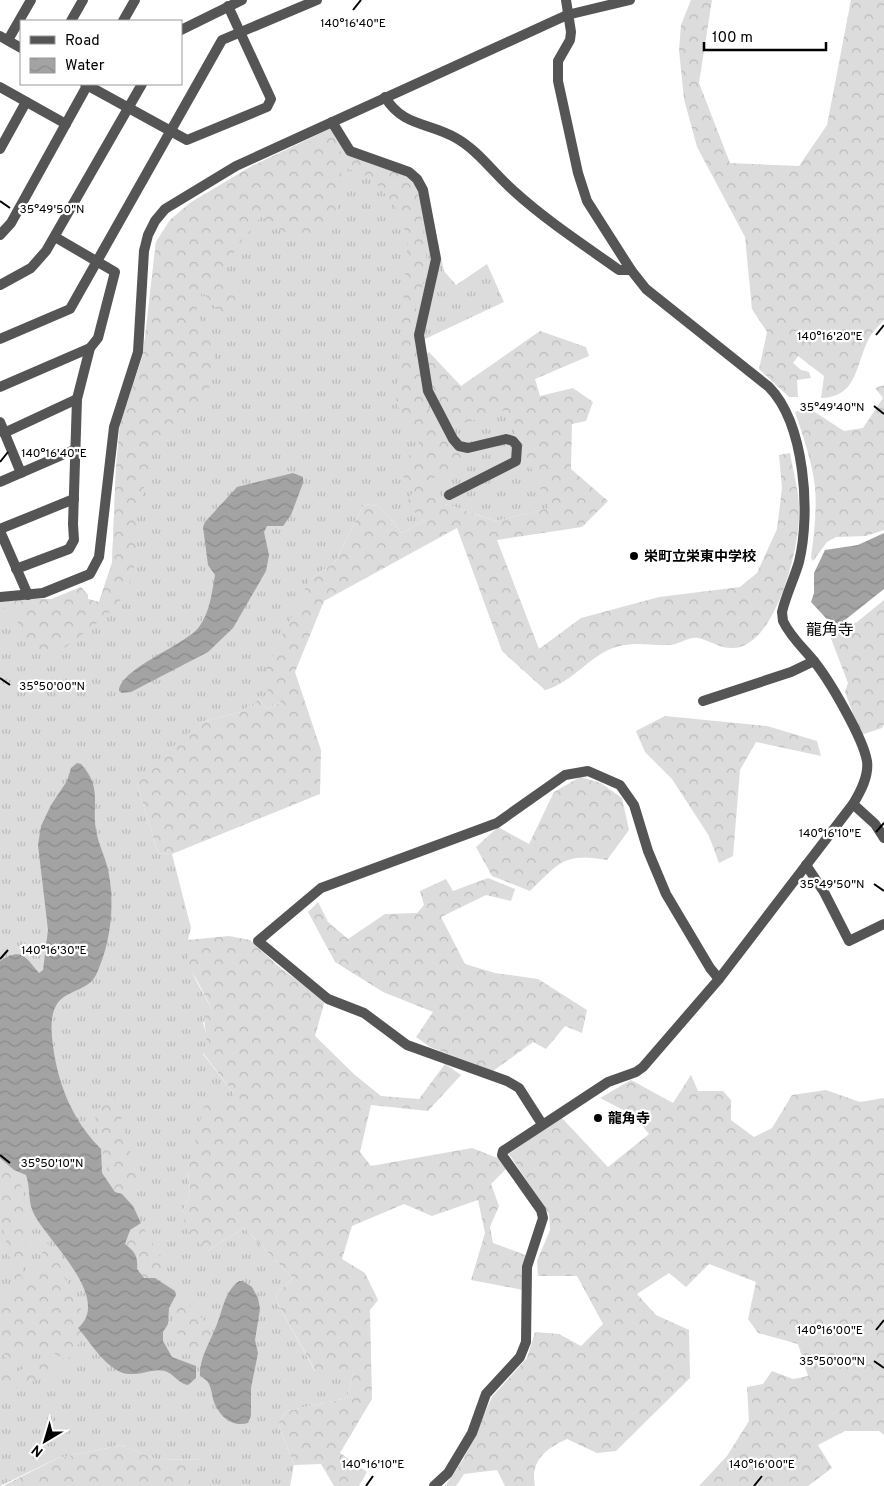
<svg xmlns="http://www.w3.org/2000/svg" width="884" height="1486" font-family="Overpass,'Noto Sans JP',sans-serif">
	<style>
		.grass { fill: url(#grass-tufts) }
		.forest { fill: url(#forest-crowns) }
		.water { fill: url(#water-waves) }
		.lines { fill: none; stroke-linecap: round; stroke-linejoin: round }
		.minor { stroke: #555; stroke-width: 10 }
		.ticks { fill: none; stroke: #000; stroke-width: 2 }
		.poi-dot { fill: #000; stroke: #fff; stroke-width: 2 }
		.labels { text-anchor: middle; stroke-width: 4.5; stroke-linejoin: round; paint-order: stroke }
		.poi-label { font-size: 14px; font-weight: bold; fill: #000; stroke: #fff; text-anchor: start }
		.quarter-label { font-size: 16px; fill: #000; stroke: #fff }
		.ticks-label { font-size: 12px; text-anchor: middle; fill: #000; stroke: #fff; stroke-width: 4.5; stroke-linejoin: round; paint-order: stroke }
	</style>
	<defs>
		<pattern id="grass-tufts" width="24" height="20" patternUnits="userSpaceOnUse" patternTransform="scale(1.25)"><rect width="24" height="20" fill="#dcdcdc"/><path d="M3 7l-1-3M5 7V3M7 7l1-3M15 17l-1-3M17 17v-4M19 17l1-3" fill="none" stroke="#bbb"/></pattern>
		<pattern id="forest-crowns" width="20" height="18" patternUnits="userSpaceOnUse" patternTransform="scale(1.25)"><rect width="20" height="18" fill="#dcdcdc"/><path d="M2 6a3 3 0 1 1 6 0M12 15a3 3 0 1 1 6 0" fill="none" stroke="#bbb"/></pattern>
		<pattern id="water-waves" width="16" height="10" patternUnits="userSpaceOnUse" patternTransform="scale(1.25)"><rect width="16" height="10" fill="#a3a3a3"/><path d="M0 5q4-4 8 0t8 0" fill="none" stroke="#8b8b8b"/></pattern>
	</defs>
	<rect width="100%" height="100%" fill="#fff"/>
	<path class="grass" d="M340,124L353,150L400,163L411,169L428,194L444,271L456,285L487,264L504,302L425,339V355L452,427L505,409L550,508L496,521L445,504L427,519L402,533L379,506L364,504L335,562L310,579L282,701L267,709L259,699L241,712L202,722L137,784L158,853L172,854L191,928C180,961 197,981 212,1009L203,1023L208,1040L203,1054L235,1095L188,1171L190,1194L182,1213L207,1251L244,1228L293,1278L277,1293L276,1301L315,1371L354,1372L347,1398L287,1411L278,1423L294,1465L290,1486H185L204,1459L158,1460L122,1445L58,1458L0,1486V599H52L81,587L88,595V599L99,602L112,563L116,468L120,425L143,355L156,242L170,220L190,203L252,166Z"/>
	<g class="forest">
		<path d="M691,0H712L699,83L730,163L799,166L827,125L851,0H884V320C880,325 874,330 871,335C855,361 860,397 821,398L824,376L798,356L793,363L801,370L809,372L811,378L797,380L798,397H789L759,369L767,332L752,309L745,237L697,147L684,99L679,50L681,25Z"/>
		<path d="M333,132L341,152L395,170L413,181L419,197L428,270L416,303L417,355L426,403L453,449L474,456L465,466L433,478L445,504L496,521L549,508L505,410L452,427L434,395L425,355L429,352L461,386L540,331L586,347L589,356L535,379L540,396L573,388L593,402L586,421L572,424L571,469L608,501L582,527L497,540L539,649L581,618L659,597L740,587L757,573L777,529L782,488L779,455L790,453C793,471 799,490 799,509C801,543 777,645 734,648C721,649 711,641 698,638C689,636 678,645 669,645C650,646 636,641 616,647C590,655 572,683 545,690L502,651L457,528L324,601L295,672L321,750L320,794L172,854L158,853L137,784L165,753L202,722L241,712L259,699L267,709L281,702L268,692L263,675L310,579L335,562L364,504L379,506L402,533L427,519L409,509L408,500L413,492L402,475L403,463L419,443L396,403L408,237L395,206L371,177L342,167C336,207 347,223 305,245L261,217L237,247L224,272L237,294L231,312L223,315L202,292L196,311L213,345L215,370L200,413L154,449L137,514L136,561L126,594L106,616L62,650L45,655L32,653L13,612L0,607V599H52L81,587L88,595V599L99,602L112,563L116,468L120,425L143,355L156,242L170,220L190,203L252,166Z"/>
		<path d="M884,385V530L866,536L836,537L827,542L813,561L811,558C814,534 817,511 815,487C812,461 803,436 795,412L807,407L844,431L863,428L883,398L875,388Z"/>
		<polygon points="884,600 884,724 882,728 861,735 845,692 848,683 830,636 857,622"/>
		<polygon points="665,716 767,726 817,741 821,756 756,742 740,770 733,856 719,863 709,836 672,779 645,752 636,731"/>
		<path d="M580,777L601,783L622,798L629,830L607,860C564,852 559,863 530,891L492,876L476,847L498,827L529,844L554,792Z"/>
		<polygon points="488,878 515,889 511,901 486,895 441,917 465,964 495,973 538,979 587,1010 582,1033 565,1026 546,1049 533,1042 493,1071 430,1047 416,1037 433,1012 383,992 335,962 308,912 318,902 328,922 348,939 385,914 417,913 424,905 420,891 446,879 453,891"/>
		<path d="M229,936L250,940L279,967L325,1000L315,1036L355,1075L381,1096L419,1099L445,1064L461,1075L428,1111L371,1105L360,1152L371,1166L472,1148L505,1161L506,1169L491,1184L499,1206L490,1227L493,1243L528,1256L523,1290L471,1280L485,1233L478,1200L432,1216L404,1204L352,1226L342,1259L365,1273L378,1300L370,1310L372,1399L340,1453L367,1472L359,1486H334L321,1464L294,1465L278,1423L287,1411L347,1398L354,1372H316L276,1301L277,1293L293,1278L244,1228L207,1251L187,1230L182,1213L190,1194L188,1171L204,1106L235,1095L203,1053C211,1033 202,1031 205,1014L212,1009L187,962V940Z"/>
		<path d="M691,1075L698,1091H723L731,1100V1120L754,1137L772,1128L792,1095L826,1090L860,1102L884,1098V1435L879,1431H845L818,1445L832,1468L808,1486H699L727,1456L749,1421L747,1387L763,1384L772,1371L793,1379L808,1376L798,1344L758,1333L748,1319L756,1282L709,1264L686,1287L669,1273L637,1294L656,1315L689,1330L690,1378L616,1451L597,1453L567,1439C545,1449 530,1461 535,1486H505L497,1470L464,1474L456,1486H445L464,1458L492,1397L527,1358L535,1332L559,1334L581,1346L603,1324L577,1276H538L537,1261L550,1230L549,1214L509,1154L561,1117L608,1167L649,1134L635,1116L600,1098L631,1080L673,1103Z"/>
		<path d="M116,1098L132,1159L146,1178L126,1198L112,1188L116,1181C101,1161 99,1135 94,1111Z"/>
		<path d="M0,1158C4,1163 11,1166 14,1171C33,1199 25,1249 21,1279L39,1268L45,1241L53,1249L77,1305L88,1316L79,1328L83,1334L75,1352L67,1360L53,1353L32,1350L15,1363L8,1362L0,1345V1295L11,1304L15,1281L0,1216Z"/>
		<polygon points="141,1223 163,1262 164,1269 160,1281 155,1278 144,1278 137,1269 138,1260 125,1244 130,1230"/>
		<path d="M185,1300L210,1327L213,1334L206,1348L192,1351C178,1340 160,1309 185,1300Z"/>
		<polygon points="36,1360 49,1362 62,1370 0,1394 0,1372 19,1371"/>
		<polygon points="122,1445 158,1460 205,1459 185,1486 3,1486 58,1458"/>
	</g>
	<g class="water">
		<path d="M293,473L303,477V483L291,515L283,526H267L264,532L269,555L266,571L233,628L208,652L131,692L122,693L119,691C119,669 187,644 199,627C210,612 212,592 215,575L208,565L203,527L205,522L237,487Z"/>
		<polygon points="884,533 884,589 835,628 811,602 814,593 814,573 825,550 858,545"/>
		<path d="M77,763L81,764C104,789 90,806 97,835C100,848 107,861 109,875C115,908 110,945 96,975C88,991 66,990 57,1004C51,1013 51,1027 52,1037C56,1080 71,1119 101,1149L102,1173L115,1192L122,1194L133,1206L141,1223L130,1230L125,1244C135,1252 138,1256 137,1269L144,1278H155L175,1291L176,1295L169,1308L168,1324L163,1332V1341L172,1357L196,1366V1378L188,1385C179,1384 174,1374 165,1371C153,1368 142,1375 130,1374C109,1374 91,1343 78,1328C112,1299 50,1243 35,1216C27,1202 31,1189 26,1175L14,1170L0,1158V961C22,947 25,957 39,973L43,970L48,930L38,845L41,826L51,805L67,781L71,768Z"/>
		<path d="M239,1281H243L252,1287L258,1298L260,1309L255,1340L258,1353L251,1388V1416L248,1423C231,1428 218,1415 213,1399C212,1394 211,1388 209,1384C207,1380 203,1378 200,1376C199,1359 209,1344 215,1329C223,1312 223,1293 239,1281Z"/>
	</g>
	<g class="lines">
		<g class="minor">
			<polyline points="71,21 83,0"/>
			<polyline points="123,21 135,0"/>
			<polyline points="181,30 242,0"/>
			<polyline points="0,36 21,48"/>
			<polyline points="8,40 31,0"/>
			<polyline points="85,84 187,140 267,107 271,99 228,6"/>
			<polyline points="0,87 66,124"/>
			<path d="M385,97C403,127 429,122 456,138C479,151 495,175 515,192C547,221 584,245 619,270H631"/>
			<polyline points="332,122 350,151 409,172 417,179 423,190 436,259 419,335 428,391 453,439 459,446 468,448 506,439 513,441 517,446 516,461 449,495"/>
			<polyline points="0,149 26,102"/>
			<polyline points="0,235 11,223 88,84"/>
			<polyline points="0,285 31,268 46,251 142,84"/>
			<polyline points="0,339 70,309 222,40 317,0"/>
			<polyline points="0,387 90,348"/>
			<polyline points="0,422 21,473"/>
			<polyline points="4,433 77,399"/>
			<polyline points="0,482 76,449"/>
			<polyline points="0,529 74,499"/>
			<polyline points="0,531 28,595"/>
			<polyline points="16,569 69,549 74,540 73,524 77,399 90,348 98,338 115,272 55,237"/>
			<polyline points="0,597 43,593 90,574 99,557 114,427 138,352 144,251 148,235 155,221 165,209 236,166 567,15 630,0"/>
			<polyline points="703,701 791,672 814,661"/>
			<polyline points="853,804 875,824 884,838"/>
			<polyline points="806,865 824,892 849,941 884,924"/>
			<polyline points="542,1124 519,1088 507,1081 407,1045 364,1013 328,999 258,941 321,888 497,823 565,775 588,771 620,785 634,805 648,851 666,894 710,968 719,979"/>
			<path d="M434,1486L448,1473L472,1433L486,1394L520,1357L526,1342L527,1267L543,1218L541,1210L502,1155L503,1151L608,1082L636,1072L643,1067L719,979L853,804C861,791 869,776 867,761C863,738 829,679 813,660C803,648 790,636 783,621L782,612C786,595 794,579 799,562C811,513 805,424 769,387L646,289L631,270L587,201L578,173L558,81V61L570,40L571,32L566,0"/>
		</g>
	</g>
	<path class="ticks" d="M353,10L361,0M0,201L10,208M876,335L884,325M874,406L884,414M0,462L8,452M0,678L10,685M876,832L884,823M874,884L884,891M0,959L8,950M0,1155L10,1163M876,1330L884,1320M874,1361L884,1368M366,1486L373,1476M754,1486L762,1476"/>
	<g class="poi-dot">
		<circle cx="634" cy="556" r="5"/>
		<circle cx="598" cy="1118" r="5"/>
	</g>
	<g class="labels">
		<g class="poi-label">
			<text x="644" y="561">栄町立栄東中学校</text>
			<text x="608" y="1123">龍角寺</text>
		</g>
		<g class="quarter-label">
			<text x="830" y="635">龍角寺</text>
		</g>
	</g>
	<g class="ticks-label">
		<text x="353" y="27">140°16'40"E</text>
		<text x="52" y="213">35°49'50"N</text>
		<text x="830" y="340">140°16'20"E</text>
		<text x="832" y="411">35°49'40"N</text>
		<text x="54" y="457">140°16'40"E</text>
		<text x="52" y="690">35°50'00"N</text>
		<text x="830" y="837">140°16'10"E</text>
		<text x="832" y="888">35°49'50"N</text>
		<text x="54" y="954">140°16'30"E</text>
		<text x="52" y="1167">35°50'10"N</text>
		<text x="830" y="1334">140°16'00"E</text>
		<text x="832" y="1365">35°50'00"N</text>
		<text x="373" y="1468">140°16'10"E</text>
		<text x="762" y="1468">140°16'00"E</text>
	</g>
	<rect x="20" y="20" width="162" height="65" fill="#ffffff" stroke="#999999"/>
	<rect x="30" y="36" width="25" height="8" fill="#555555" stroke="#999999"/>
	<text x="65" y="45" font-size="15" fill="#000000">Road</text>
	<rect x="30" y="58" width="25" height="15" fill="url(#water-waves)" stroke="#999999"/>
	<text x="65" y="70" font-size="15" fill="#000000">Water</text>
	<g transform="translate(45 1441) rotate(218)" stroke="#ffffff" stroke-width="4" paint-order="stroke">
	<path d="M0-4L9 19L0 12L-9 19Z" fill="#000000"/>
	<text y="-8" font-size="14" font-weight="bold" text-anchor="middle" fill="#000000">N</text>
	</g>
	<path d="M704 42v8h122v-8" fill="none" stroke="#000000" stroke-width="2.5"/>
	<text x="712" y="42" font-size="15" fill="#000000" stroke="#ffffff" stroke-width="4" paint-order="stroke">100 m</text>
</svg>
